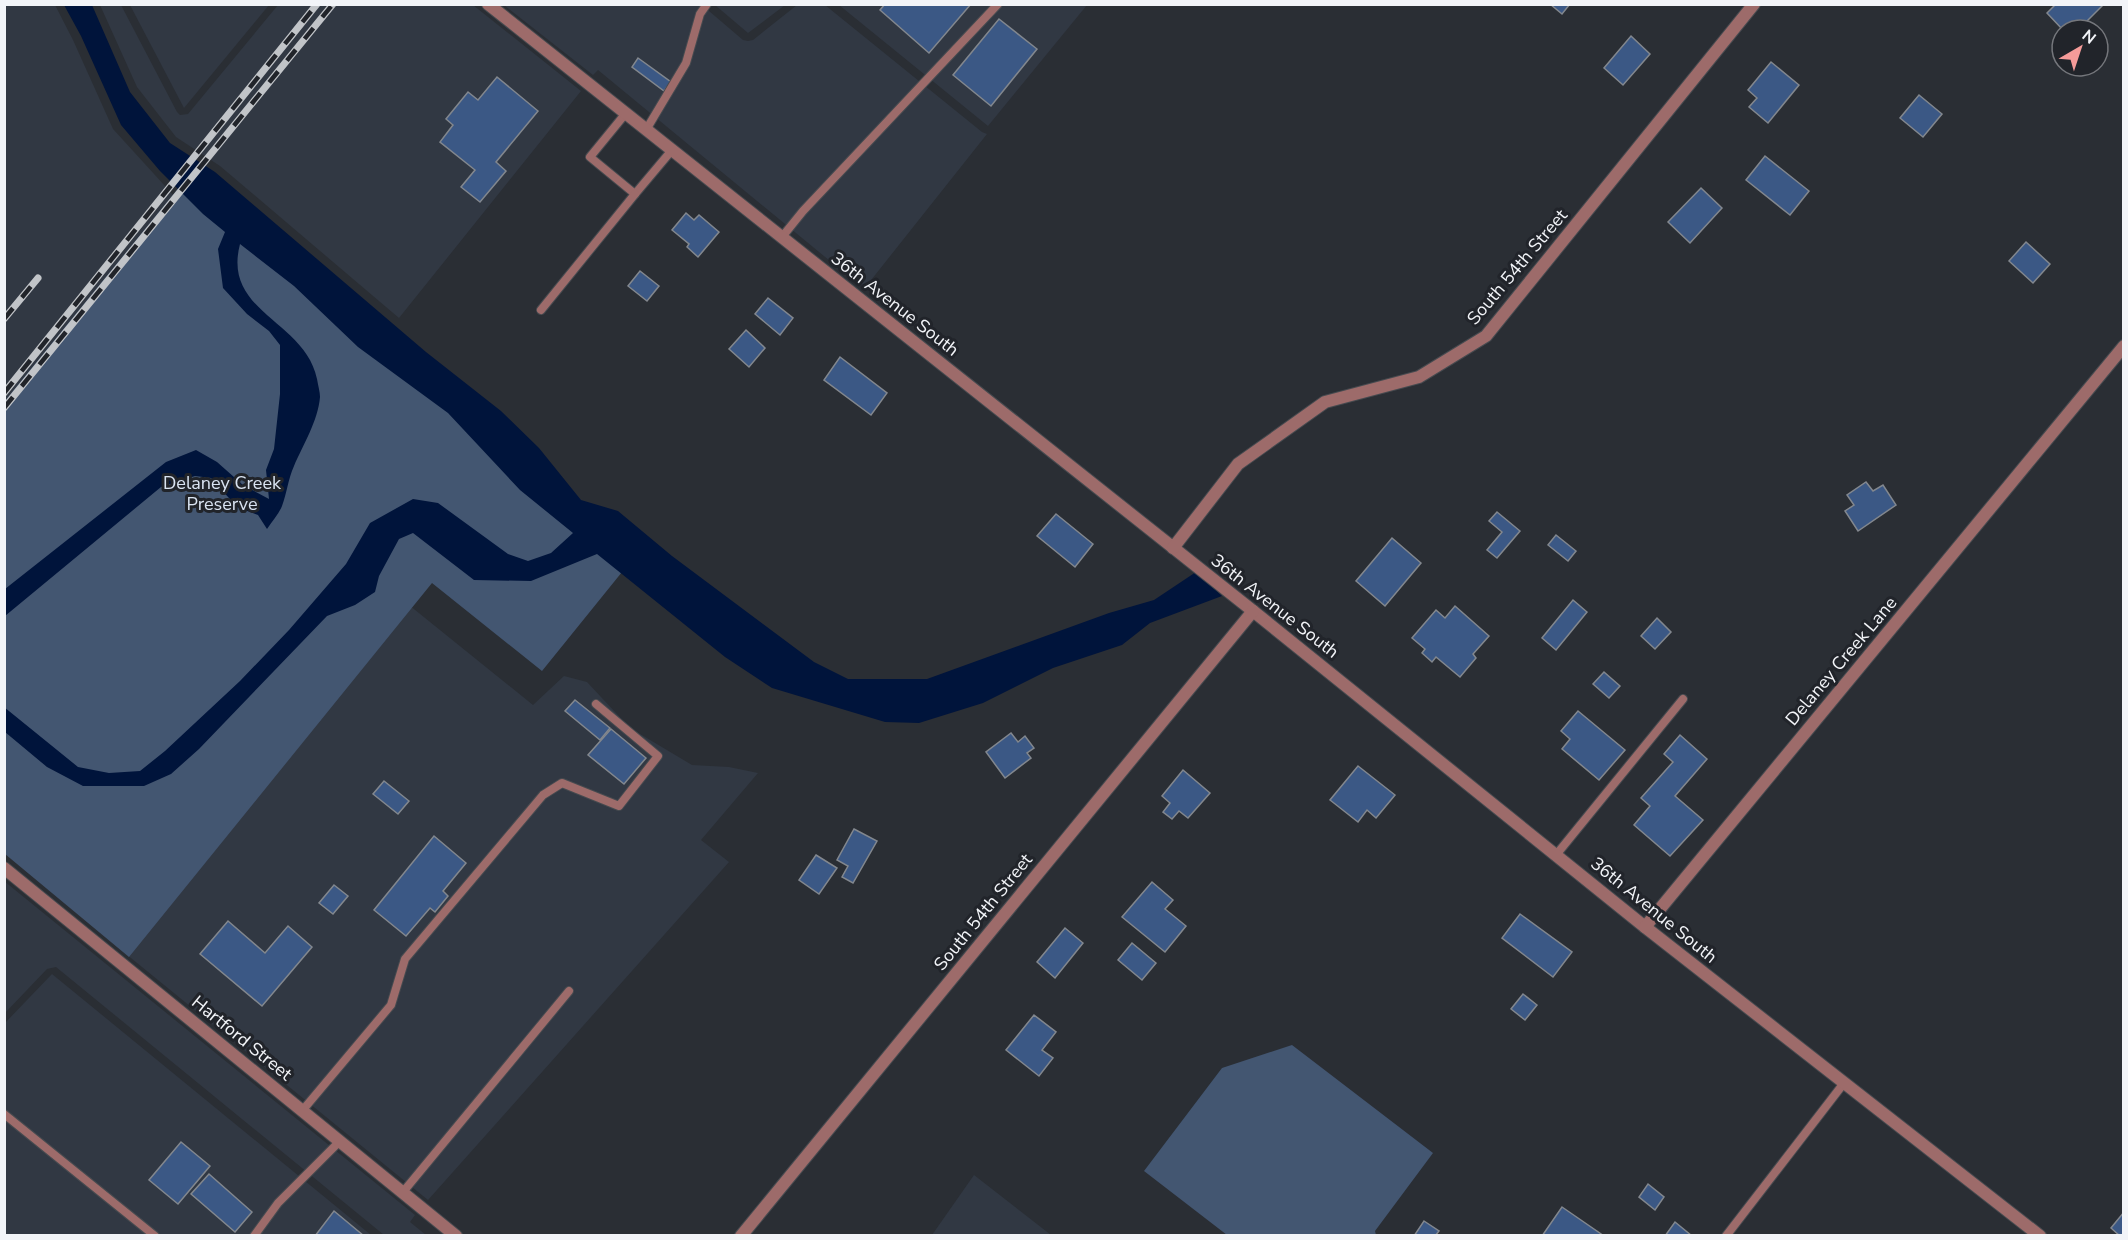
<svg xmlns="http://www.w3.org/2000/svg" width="2128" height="1240" font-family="'Nunito Sans',sans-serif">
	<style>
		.built { fill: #313843 }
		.green { fill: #435671 }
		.water { fill: #00143b }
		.building { fill: #3b5885; stroke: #82878e; stroke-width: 1.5 }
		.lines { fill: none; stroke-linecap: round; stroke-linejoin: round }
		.lane-casing { stroke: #464a4f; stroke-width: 10 }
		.street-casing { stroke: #464a4f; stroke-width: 14 }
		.lane { stroke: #9d6b6a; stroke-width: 8 }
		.street { stroke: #9d6b6a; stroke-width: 12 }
		.rail-casing { stroke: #c1c4c8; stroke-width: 7 }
		.rail { stroke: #21242a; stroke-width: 4.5; stroke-dasharray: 14; stroke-linecap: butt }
		.labels { text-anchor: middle; stroke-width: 6; stroke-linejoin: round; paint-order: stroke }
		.street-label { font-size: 18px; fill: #f2f4f8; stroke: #21242a }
		.park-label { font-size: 18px; fill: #dae4f2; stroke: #21242a }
	</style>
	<rect width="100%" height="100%" fill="#2a2e34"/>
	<g class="built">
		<polygon points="5,5 55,5 73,40 113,129 175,197 5,413"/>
		<polygon points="100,5 121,5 177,112 180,115 188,114 278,5 473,5 581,91 399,318 220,166 176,137 137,87"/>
		<polygon points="130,5 269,5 184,108"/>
		<polygon points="504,5 702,5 743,40 748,41 753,40 797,5 825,5 982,132 987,134 864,289 598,70 593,75"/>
		<polygon points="715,5 785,5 748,33"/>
		<polygon points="839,5 1087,5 988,126"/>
		<polygon points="404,601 533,705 564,676 587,682 630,728 692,765 729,767 758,773 701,840 729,862 428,1200 115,945"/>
		<polygon points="4,881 415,1215 410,1222 426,1235 384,1235 56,967 47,969 5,1013"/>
		<polygon points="52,974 371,1235 5,1235 4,1024"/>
		<polygon points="974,1175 1051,1235 932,1235"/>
	</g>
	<g class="green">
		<polygon points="185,180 639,551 542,671 432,583 129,957 5,854 4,402"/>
		<polygon points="1292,1045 1433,1153 1375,1231 1376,1235 1227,1235 1144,1171 1222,1068"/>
	</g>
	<path class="water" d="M64,5H92L130,92L170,143L215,172L426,352L501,411L539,448L581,500L618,511L672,556L814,662L848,679H927L1109,613L1154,600L1196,572L1222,596L1150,623L1122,645L1053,668L983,703L919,723L885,722L772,688L725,657L597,554L531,581L474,580L413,533L399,539L379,576L375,592L355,605L327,616L199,749L171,774L144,786H83L47,767L5,732L4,707L78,767L109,773L140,771L165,751L240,681L289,630L346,564L370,523L413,499L438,503L508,554L528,561L551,553L573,533L520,490L448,413L358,347L294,286L240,244C222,313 305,320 317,379C318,385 320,392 320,397C318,421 303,445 294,466C288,479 287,493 282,506C279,514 272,521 267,529L258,515L237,507L211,478L195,476L161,487L5,616V589L166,462L196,450L217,462L243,485L269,499L266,470L274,449L280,394V345L269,331L247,314L223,288L218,249L225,232L203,214L160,171L121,125L81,36Z"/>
	<g class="building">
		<polygon points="885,4 971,4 929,53 880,10"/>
		<polygon points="1550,4 1570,4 1562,14"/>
		<polygon points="2056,4 2104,4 2078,30 2063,30 2047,13"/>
		<polygon points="999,19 1037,49 991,106 953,75"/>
		<polygon points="1631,36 1650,54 1623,85 1604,68"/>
		<polygon points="638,58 671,82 664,91 632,67"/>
		<polygon points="1771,62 1799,85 1768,123 1749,107 1757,98 1748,90"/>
		<polygon points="497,77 538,111 496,162 506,171 480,202 461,187 475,170 440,142 453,125 446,119 468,92 478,100"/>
		<polygon points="1919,95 1942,114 1923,137 1900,118"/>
		<polygon points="1765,156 1809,191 1790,215 1746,180"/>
		<polygon points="1701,188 1722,208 1690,243 1668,222"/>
		<polygon points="686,213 694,220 699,215 719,232 698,257 687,247 689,244 672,230"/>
		<polygon points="2026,242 2050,264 2033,283 2009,261"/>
		<polygon points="640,271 659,286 647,301 628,286"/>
		<polygon points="768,298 793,318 780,335 755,314"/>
		<polygon points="746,330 765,348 749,367 729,349"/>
		<polygon points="840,357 887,393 871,415 824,380"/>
		<polygon points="1866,482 1873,491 1883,485 1896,505 1858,531 1845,511 1854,505 1847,495"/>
		<polygon points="1497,512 1520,531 1497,558 1487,550 1502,532 1489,521"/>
		<polygon points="1056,514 1093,544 1075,567 1037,536"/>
		<polygon points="1556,535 1576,551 1568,561 1548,545"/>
		<polygon points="1392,538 1421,563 1385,606 1356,581"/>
		<polygon points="1573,600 1587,612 1556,650 1542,638"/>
		<polygon points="1455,606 1489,636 1473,654 1476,658 1460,677 1436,657 1432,662 1422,653 1425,649 1412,638 1436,610 1445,618"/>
		<polygon points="1657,618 1671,632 1655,649 1641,636"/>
		<polygon points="1604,672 1620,686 1609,698 1593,684"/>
		<polygon points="575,700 610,728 600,740 565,711"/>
		<polygon points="1578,711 1625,750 1599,780 1562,749 1570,739 1561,731"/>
		<polygon points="611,729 646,758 624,784 588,755"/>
		<polygon points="1011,733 1018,742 1025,736 1034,748 1027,753 1031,758 1005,778 986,752"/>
		<polygon points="1680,735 1707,759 1675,796 1703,820 1670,856 1634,825 1650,806 1641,798 1673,762 1664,754"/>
		<polygon points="1358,766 1395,795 1376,818 1367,810 1358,822 1330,800"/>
		<polygon points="1183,770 1210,793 1188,818 1179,811 1172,819 1163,812 1170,803 1162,796"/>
		<polygon points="384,781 409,801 398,814 373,794"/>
		<polygon points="854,829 877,841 853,883 842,877 848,866 837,860"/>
		<polygon points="434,836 466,863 443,891 448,896 435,912 430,908 406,936 374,910"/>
		<polygon points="816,855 837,868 819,894 799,880"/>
		<polygon points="1152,882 1173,900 1165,909 1186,926 1165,952 1122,917"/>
		<polygon points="334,885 348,896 333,914 319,903"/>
		<polygon points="1520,914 1572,952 1553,977 1502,938"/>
		<polygon points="228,921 265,953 288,926 312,947 262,1006 200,954"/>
		<polygon points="1065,928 1083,943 1055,978 1037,962"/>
		<polygon points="1132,943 1156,963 1142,980 1118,960"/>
		<polygon points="1523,994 1537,1005 1525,1020 1511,1009"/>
		<polygon points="1034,1015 1056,1032 1042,1050 1053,1058 1039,1076 1006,1050"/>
		<polygon points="181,1142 210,1166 178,1204 149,1180"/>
		<polygon points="209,1174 252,1212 235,1232 191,1194"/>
		<polygon points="1648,1184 1664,1197 1655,1210 1639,1197"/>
		<polygon points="1562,1207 1604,1236 1542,1236"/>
		<polygon points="334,1211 364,1236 315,1236"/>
		<polygon points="2124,1212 2124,1236 2120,1236 2111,1228"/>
		<polygon points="1424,1221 1439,1231 1435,1236 1414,1236"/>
		<polygon points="1675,1222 1692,1236 1665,1236"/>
	</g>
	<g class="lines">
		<defs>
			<g id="lane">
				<polyline points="626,113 590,157 635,194 672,150"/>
				<polyline points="646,130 686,63 700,14 707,4"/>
				<polyline points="782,237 803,211 998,4"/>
				<polyline points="541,310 635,194"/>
				<polyline points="1556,855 1683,699"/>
				<polyline points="302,1111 391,1005 405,959 543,795 562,783 619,806 658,756 596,704"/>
				<polyline points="4,1114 155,1236"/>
				<polyline points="403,1192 569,991"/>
				<polyline points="254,1236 278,1203 340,1141"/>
				<polyline points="1726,1236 1844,1083"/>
			</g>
			<g id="street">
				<polyline points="488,4 1253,611 1645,927 2040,1236"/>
				<polyline points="1173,548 1238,464 1325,402 1419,377 1486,336 1754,4"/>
				<polyline points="4,868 456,1236"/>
				<polyline points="1645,927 2124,346"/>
				<polyline points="741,1236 1253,611"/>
			</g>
		</defs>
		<use href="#lane" class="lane-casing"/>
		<use href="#street" class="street-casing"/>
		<use href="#lane" class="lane"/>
		<use href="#street" class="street"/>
		<defs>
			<g id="rail">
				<polyline points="4,319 38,278"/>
				<polyline points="4,393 317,4"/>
				<polyline points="4,408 333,4"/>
			</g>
		</defs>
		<use href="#rail" class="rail-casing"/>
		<use href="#rail" class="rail"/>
	</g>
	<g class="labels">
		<g class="street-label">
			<text transform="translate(1517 267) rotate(-50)" y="6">South 54th Street</text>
			<text transform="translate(895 304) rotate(38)" y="6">36th Avenue South</text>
			<text transform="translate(1275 606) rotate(38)" y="6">36th Avenue South</text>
			<text transform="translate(1841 661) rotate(-50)" y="6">Delaney Creek Lane</text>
			<text transform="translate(1654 910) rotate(39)" y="6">36th Avenue South</text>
			<text transform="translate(983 912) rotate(-51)" y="6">South 54th Street</text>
			<text transform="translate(242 1038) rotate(39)" y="6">Hartford Street</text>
		</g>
		<g class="park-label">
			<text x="222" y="489">Delaney Creek<tspan x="222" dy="21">Preserve</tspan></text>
		</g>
	</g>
	<rect width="2128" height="1240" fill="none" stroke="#f2f4f8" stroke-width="12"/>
	<g transform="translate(2080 48) rotate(39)"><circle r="28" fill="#21242a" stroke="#75777c" stroke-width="1.5"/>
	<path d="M0-4.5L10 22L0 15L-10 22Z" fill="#f59b99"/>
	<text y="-9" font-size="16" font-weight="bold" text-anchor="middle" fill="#f2f4f8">N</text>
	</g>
</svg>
